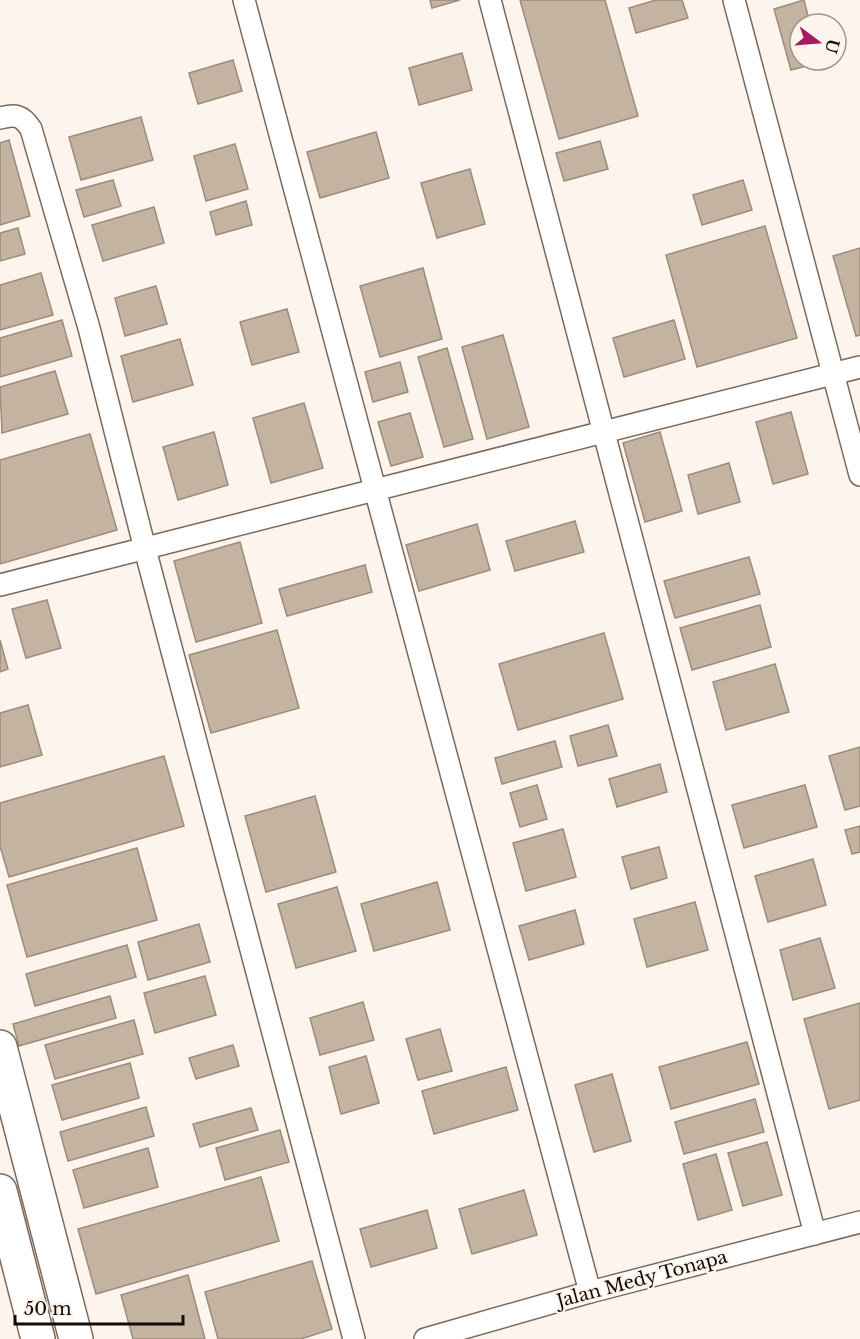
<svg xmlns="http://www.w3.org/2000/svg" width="860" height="1339" font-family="'Libre Baskerville',serif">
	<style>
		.building { fill: #c4b3a1; stroke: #9c8c7a; stroke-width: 1.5 }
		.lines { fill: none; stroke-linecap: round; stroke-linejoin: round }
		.minor-casing { stroke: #7c695c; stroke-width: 24 }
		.trunk-casing { stroke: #7c695c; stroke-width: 36 }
		.minor { stroke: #fff; stroke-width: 21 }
		.trunk { stroke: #fff; stroke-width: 33 }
		.labels { text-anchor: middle; stroke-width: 4.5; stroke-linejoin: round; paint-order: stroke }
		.street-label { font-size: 18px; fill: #120b06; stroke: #fdf4ee }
	</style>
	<rect width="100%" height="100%" fill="#fdf4ee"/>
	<g class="building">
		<polygon points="430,0 460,0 432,8"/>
		<polygon points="520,0 605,0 638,116 559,139"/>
		<polygon points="656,0 682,0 688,18 636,33 629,8"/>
		<polygon points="804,0 810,24 800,24 800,60 820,60 821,62 791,70 774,9"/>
		<polygon points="462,53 472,90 419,105 409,68"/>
		<polygon points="233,60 242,91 198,104 189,73"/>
		<polygon points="141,117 153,160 81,180 69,137"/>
		<polygon points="376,132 389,178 320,198 307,152"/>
		<polygon points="9,140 30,216 0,225 0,143"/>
		<polygon points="600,141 608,169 564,181 556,153"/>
		<polygon points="235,144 248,189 206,201 194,156"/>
		<polygon points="470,169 485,224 437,238 421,183"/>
		<polygon points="113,180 121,206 84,217 76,190"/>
		<polygon points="743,180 752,210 702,225 693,195"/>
		<polygon points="246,201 252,225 216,235 210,212"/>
		<polygon points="154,207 164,243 103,261 92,225"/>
		<polygon points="765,226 797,338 697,367 666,255"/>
		<polygon points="18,228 25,254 0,261 0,233"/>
		<polygon points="860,248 860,335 856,336 833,256"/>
		<polygon points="423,268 442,339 380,357 360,286"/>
		<polygon points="41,273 53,315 0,330 0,285"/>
		<polygon points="156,286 167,324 125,336 115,298"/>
		<polygon points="287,309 299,352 252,365 240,322"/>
		<polygon points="62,320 72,356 0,377 0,338"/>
		<polygon points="674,320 685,359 624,377 613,338"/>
		<polygon points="503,335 529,427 487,439 462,347"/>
		<polygon points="180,339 193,385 133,402 121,356"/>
		<polygon points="447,348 473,439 444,447 418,357"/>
		<polygon points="400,362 408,392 373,402 365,372"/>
		<polygon points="55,371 68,414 2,433 0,387"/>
		<polygon points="304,403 323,468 271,483 253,418"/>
		<polygon points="791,412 808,474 773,484 756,422"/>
		<polygon points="410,413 423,457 391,466 378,422"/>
		<polygon points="214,432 228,485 178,500 163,447"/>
		<polygon points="660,432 682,511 645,522 623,443"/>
		<polygon points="90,434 117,530 0,564 0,460"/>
		<polygon points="729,463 740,502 698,514 688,475"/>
		<polygon points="575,521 584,552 515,571 506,541"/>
		<polygon points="477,524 490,570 419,591 406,545"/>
		<polygon points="240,542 262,623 196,642 174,561"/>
		<polygon points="749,557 760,594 675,618 664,581"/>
		<polygon points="365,565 372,592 287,616 279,589"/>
		<polygon points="47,600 61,648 26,658 12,609"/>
		<polygon points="760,605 771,647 692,670 680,628"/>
		<polygon points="277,630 299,708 211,733 189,655"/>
		<polygon points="604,633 623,699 518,730 499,664"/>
		<polygon points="0,640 8,669 0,672"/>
		<polygon points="775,664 789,712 726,730 713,682"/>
		<polygon points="28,705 42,755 0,767 0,713"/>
		<polygon points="608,725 617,756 578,766 570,736"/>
		<polygon points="555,741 562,767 502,784 495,758"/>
		<polygon points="860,747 860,806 845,810 829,756"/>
		<polygon points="164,756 184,826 9,877 0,846 0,803"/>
		<polygon points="660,764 667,792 617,807 609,779"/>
		<polygon points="537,785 547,819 520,827 510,793"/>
		<polygon points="805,785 817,827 744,848 732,805"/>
		<polygon points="315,796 336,872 266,892 245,816"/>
		<polygon points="860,826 860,852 852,854 845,830"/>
		<polygon points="563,829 576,877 526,891 513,843"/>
		<polygon points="659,847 667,878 631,889 622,857"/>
		<polygon points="137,848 157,920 27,957 7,885"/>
		<polygon points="813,859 826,905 768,922 755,876"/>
		<polygon points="437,882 450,930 374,951 361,904"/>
		<polygon points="337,887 356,951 296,968 278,904"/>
		<polygon points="695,902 708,950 647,967 634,919"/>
		<polygon points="575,910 584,944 529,960 519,926"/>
		<polygon points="199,924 210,962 148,980 138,942"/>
		<polygon points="820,938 835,988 793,1000 780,950"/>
		<polygon points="127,945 136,977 35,1006 26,974"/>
		<polygon points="205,976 216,1015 155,1033 144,993"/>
		<polygon points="110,996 116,1018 19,1046 13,1024"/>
		<polygon points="363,1002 374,1040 320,1055 310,1018"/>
		<polygon points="860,1003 860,1100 829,1109 804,1019"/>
		<polygon points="134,1020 143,1054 55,1079 45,1045"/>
		<polygon points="440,1029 452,1071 418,1080 406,1039"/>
		<polygon points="747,1042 759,1084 671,1109 659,1067"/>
		<polygon points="233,1045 239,1066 196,1079 189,1058"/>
		<polygon points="366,1056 379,1103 341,1114 329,1067"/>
		<polygon points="130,1063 139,1098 62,1120 52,1085"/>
		<polygon points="506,1067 518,1110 434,1134 422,1091"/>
		<polygon points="612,1074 631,1141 594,1152 575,1085"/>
		<polygon points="755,1099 764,1132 684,1154 675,1122"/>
		<polygon points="146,1107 154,1136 68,1161 60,1132"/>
		<polygon points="251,1108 258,1130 200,1147 193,1124"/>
		<polygon points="280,1130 289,1162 225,1180 216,1148"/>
		<polygon points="767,1142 782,1195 743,1206 728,1153"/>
		<polygon points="148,1148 158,1187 84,1208 73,1170"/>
		<polygon points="716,1154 732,1210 698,1220 683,1164"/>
		<polygon points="261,1177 279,1241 96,1294 78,1229"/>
		<polygon points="524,1190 537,1235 472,1254 459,1209"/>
		<polygon points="427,1210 437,1248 371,1267 360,1229"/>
		<polygon points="312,1261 332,1329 301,1339 218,1339 205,1292"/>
		<polygon points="188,1275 205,1339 133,1339 121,1295"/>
	</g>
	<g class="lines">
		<defs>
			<g id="minor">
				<polyline points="244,0 590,1292"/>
				<polyline points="490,0 815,1234"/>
				<polyline points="734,0 860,475"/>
				<path d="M0,118C15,114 22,115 31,129L89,328L145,549L354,1339"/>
				<polyline points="0,585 860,367"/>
				<polyline points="425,1339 590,1292 860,1222"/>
			</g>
			<g id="trunk">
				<polyline points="0,1047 76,1339"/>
				<polyline points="0,1191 38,1339"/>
			</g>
		</defs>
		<use href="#minor" class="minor-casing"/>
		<use href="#trunk" class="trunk-casing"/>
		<use href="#minor" class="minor"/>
		<use href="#trunk" class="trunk"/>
	</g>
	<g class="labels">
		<g class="street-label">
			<text transform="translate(642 1279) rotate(-15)" y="6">Jalan Medy Tonapa</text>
		</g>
	</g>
	<g transform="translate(818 42) rotate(106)"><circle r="28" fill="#fdf4ee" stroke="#9f9791" stroke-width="1.5"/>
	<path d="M0-4.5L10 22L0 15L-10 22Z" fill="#a61a5e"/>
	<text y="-9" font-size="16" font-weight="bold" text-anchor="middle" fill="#120b06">U</text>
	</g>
	<path d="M15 1315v9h168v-9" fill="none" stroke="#120b06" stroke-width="3"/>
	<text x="24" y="1315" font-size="18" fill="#120b06" stroke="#fdf4ee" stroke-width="4.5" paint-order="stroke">50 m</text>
</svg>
